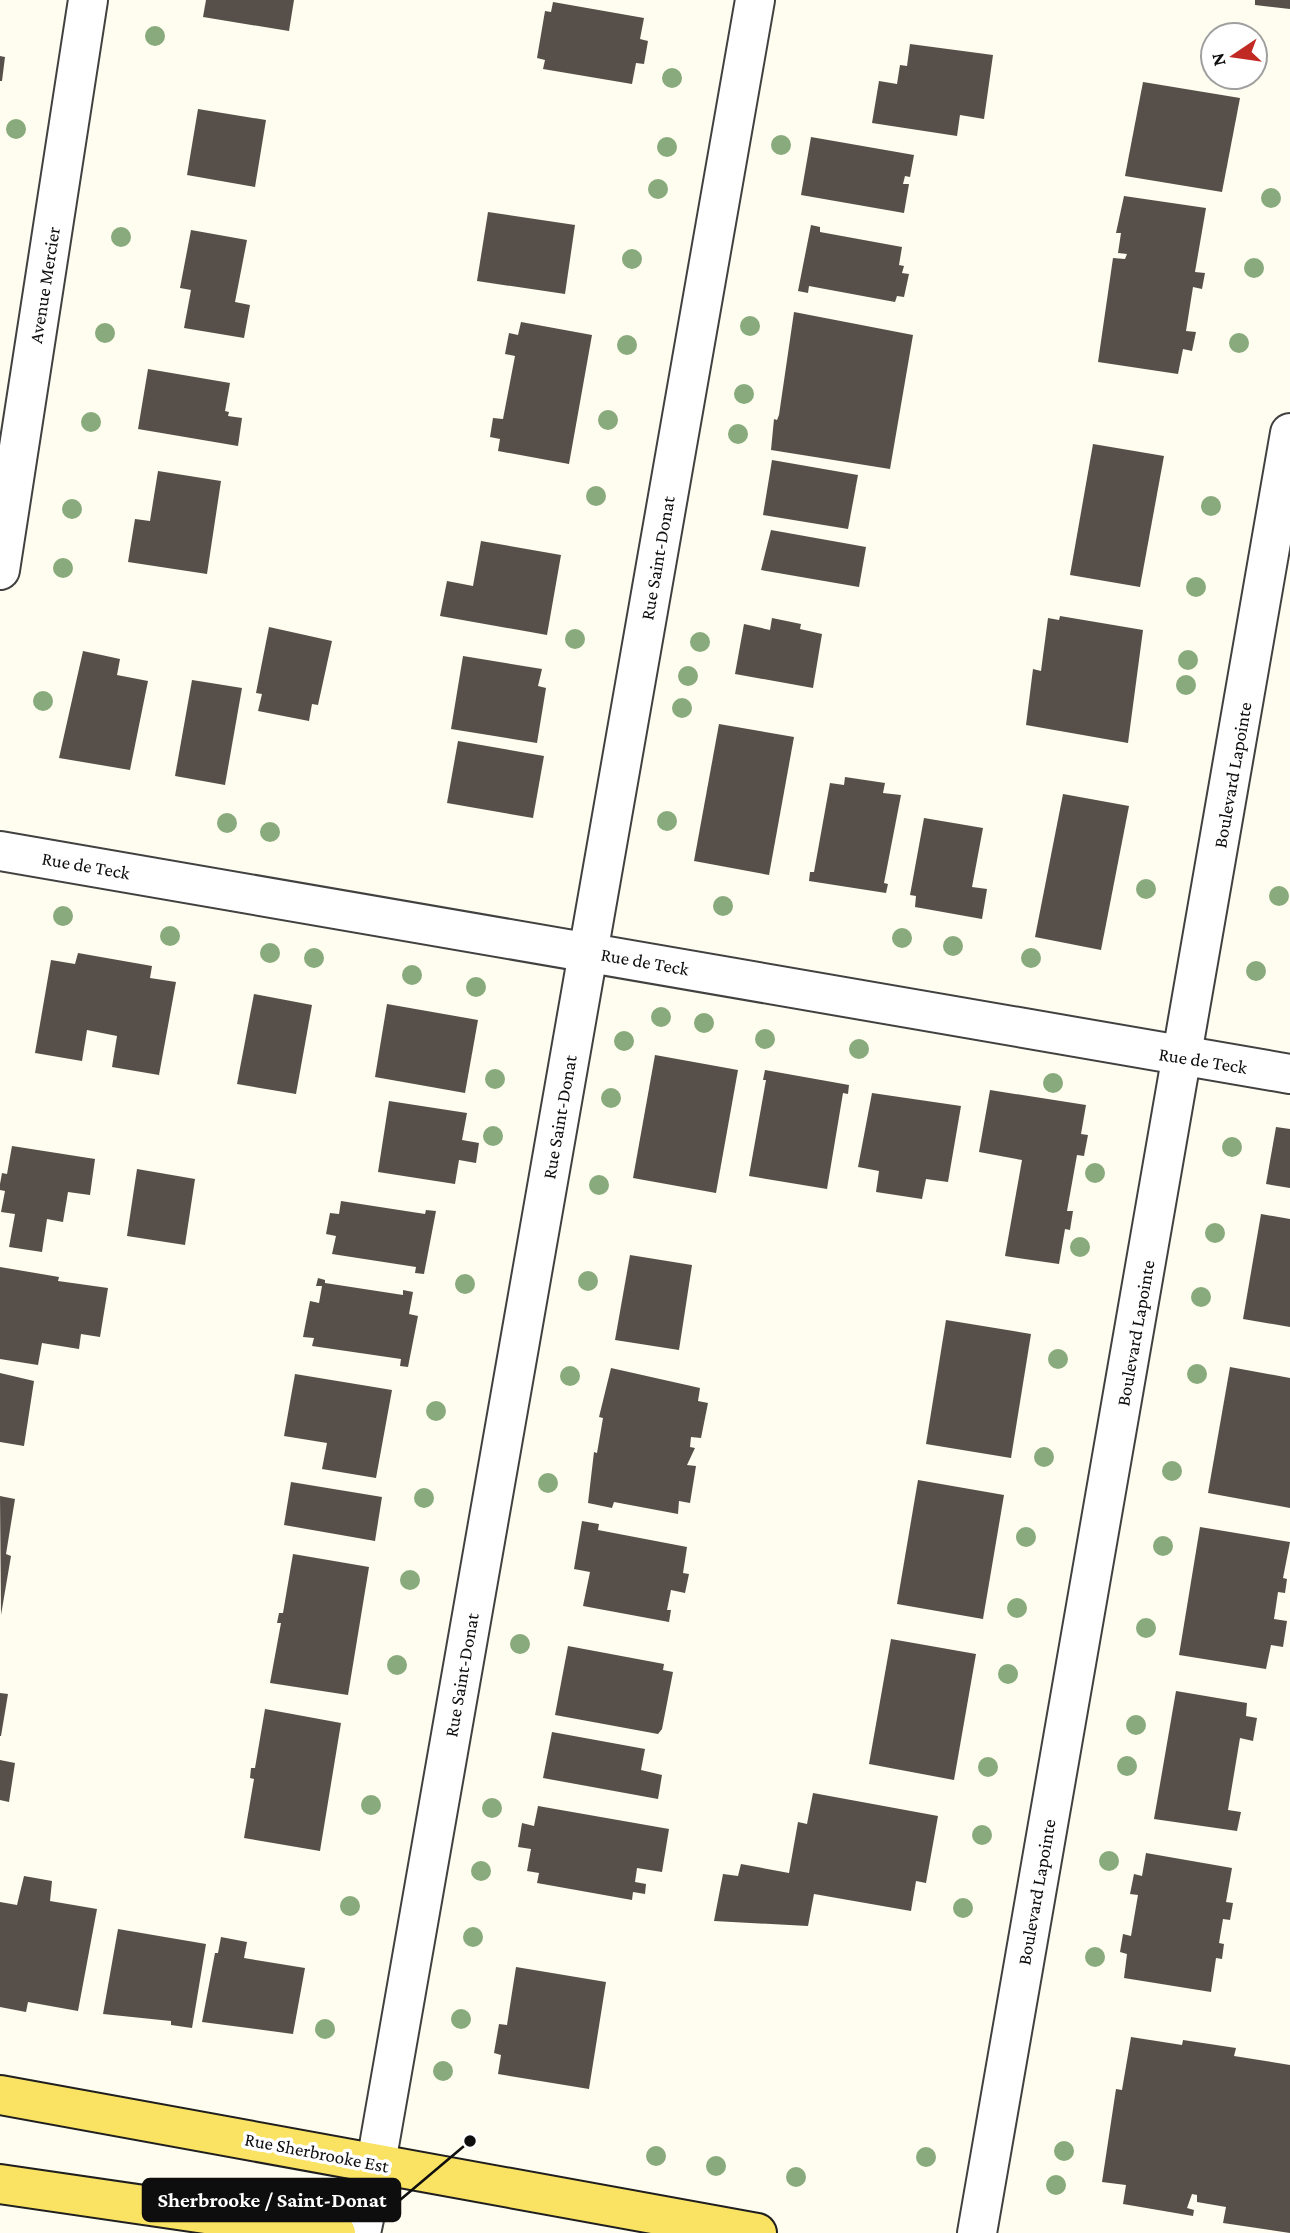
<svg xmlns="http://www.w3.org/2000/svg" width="1290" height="2233" font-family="'Crimson Pro',serif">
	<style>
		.building { fill: #57504a }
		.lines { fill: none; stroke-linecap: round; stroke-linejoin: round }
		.minor-casing { stroke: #414141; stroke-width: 42 }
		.tertiary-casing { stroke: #414141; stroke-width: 42 }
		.primary-casing { stroke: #1f1f1f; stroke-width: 42 }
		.minor { stroke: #fff; stroke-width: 38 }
		.tertiary { stroke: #fff; stroke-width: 38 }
		.primary { stroke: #fae263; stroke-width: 38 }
		.tree { fill: #88aa7c }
		.labels { text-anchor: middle; stroke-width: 7; stroke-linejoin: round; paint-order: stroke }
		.street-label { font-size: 19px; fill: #0e0e0e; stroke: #fff }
		.leader { fill: none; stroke: #0e0e0e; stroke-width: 2.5 }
		.callout-dot { fill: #0e0e0e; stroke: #fff; stroke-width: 2.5 }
		.callout { fill: #0e0e0e; stroke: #0e0e0e; stroke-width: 2.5 }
		.callout-label { font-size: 21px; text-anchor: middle; font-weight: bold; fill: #fff }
	</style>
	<rect width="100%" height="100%" fill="#fffdef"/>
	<g class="building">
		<polygon points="206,0 294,0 289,31 203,17"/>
		<polygon points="1255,0 1290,0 1290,9 1255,5"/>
		<polygon points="553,2 644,18 640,39 648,41 644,64 636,63 632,84 543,69 545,60 537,58 545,11 551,12"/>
		<polygon points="910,44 993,55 984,119 960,115 957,136 872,123 879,81 897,84 900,65 907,66"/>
		<polygon points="0,56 5,57 2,81 0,81"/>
		<polygon points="1143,82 1240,98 1222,192 1125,176"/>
		<polygon points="198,109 266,120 255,187 187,175"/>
		<polygon points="811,137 914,155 910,177 905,176 903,184 909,184 904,213 801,195"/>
		<polygon points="1124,196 1206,208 1195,272 1205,273 1202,289 1193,287 1186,331 1196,332 1192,351 1183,349 1178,374 1098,362 1113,258 1125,259 1127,254 1118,253 1121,233 1116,233"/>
		<polygon points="488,212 575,225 565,294 477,281"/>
		<polygon points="811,225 820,227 820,232 902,247 899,265 904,266 902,273 909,274 904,297 897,296 895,302 809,286 808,293 798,291"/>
		<polygon points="191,230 247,240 235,302 250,305 244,338 184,328 191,290 180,288"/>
		<polygon points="794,312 913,335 890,469 771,450 774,419 777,420 779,415"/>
		<polygon points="521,322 592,335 569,464 498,451 500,439 490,437 493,418 503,419 515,356 505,354 509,333 518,335"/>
		<polygon points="148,369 230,383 225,411 229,412 228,416 242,418 238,446 138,429"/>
		<polygon points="1093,444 1164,456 1140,587 1070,575"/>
		<polygon points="772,460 858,475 848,529 763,515"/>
		<polygon points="158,471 221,481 207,574 128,562 135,519 150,521"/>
		<polygon points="771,530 866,547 859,587 761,570"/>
		<polygon points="481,541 561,555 547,635 440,616 447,581 473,586"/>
		<polygon points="1060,616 1143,630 1128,743 1026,725 1033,669 1041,671 1048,618 1059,620"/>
		<polygon points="772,618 801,624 800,629 822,634 813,688 735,674 744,624 770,630"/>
		<polygon points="269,627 332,641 318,705 312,704 309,721 258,711 262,694 256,693"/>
		<polygon points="83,651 120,659 117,675 148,681 130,770 59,758"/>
		<polygon points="463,656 542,669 538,686 546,688 537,743 451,729"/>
		<polygon points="192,680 242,688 225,785 175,776"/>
		<polygon points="719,724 794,737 769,875 694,861"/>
		<polygon points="458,741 544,756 533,818 447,803"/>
		<polygon points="845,777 885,783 883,793 901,795 884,883 888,884 886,893 809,881 810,872 814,872 830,783 844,785"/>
		<polygon points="1063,794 1129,806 1101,950 1035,937"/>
		<polygon points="924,818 983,828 972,887 987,889 982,919 915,907 916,896 910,895"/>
		<polygon points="78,953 152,966 150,978 176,982 159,1075 112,1067 117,1036 87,1030 82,1061 35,1053 51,960 75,964"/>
		<polygon points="254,994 312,1005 296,1094 237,1084"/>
		<polygon points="387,1004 478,1020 465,1093 375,1077"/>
		<polygon points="655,1055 738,1070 716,1193 633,1178"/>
		<polygon points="765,1070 849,1085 848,1094 843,1093 827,1189 749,1176 766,1080 763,1080"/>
		<polygon points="990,1090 1086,1105 1081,1134 1088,1135 1084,1156 1077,1155 1067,1211 1073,1211 1070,1230 1065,1229 1059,1264 1005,1256 1022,1160 979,1152"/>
		<polygon points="872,1093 961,1106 948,1182 926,1179 922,1199 876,1192 879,1171 858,1167"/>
		<polygon points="389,1101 467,1113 462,1140 479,1143 476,1163 459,1160 455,1184 378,1172"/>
		<polygon points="1276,1127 1290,1129 1290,1188 1266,1184"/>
		<polygon points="12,1146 95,1159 90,1195 68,1192 63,1222 47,1219 42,1252 9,1247 15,1214 1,1212 5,1191 0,1190 0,1184 2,1173 7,1174"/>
		<polygon points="137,1169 195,1179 185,1245 127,1236"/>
		<polygon points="341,1201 425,1214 426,1210 436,1211 424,1274 415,1273 416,1267 332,1254 336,1236 326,1234 330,1213 339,1214"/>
		<polygon points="1261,1214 1290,1219 1290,1327 1243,1319"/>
		<polygon points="630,1255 692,1265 679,1350 615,1340"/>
		<polygon points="0,1267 59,1277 58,1281 108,1288 100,1337 81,1334 79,1349 42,1343 38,1365 0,1359"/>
		<polygon points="318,1278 325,1280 325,1283 403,1295 403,1290 413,1292 409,1314 418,1316 408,1367 400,1366 401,1359 312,1346 314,1338 303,1337 310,1301 319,1303 322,1286 316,1286"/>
		<polygon points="946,1320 1031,1334 1011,1458 926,1444"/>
		<polygon points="1230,1367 1290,1378 1290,1508 1208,1493"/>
		<polygon points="611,1368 700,1388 698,1401 708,1403 701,1438 691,1437 690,1447 695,1448 687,1465 696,1466 690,1503 679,1501 678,1514 614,1502 612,1508 588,1503 594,1452 597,1453 603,1418 599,1417"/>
		<polygon points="0,1373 34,1381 24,1446 0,1442"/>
		<polygon points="295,1374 392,1390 376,1478 322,1469 327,1443 284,1436"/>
		<polygon points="918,1480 1004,1495 983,1619 897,1604"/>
		<polygon points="291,1482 382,1497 375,1541 284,1525"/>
		<polygon points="0,1496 15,1499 6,1554 11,1556 1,1615"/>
		<polygon points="582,1521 599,1524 598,1530 687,1547 683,1573 689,1574 685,1593 671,1590 667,1610 671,1610 669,1622 583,1606 590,1572 574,1569"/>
		<polygon points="1200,1527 1290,1542 1283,1578 1287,1579 1285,1593 1278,1592 1274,1619 1287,1621 1283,1647 1271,1645 1266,1669 1179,1655"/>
		<polygon points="293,1554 369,1567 348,1695 270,1683 281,1623 277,1623 279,1613 283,1613"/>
		<polygon points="891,1639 976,1654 954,1780 869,1764"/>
		<polygon points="568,1646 664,1664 663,1670 673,1672 662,1729 658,1734 555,1715"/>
		<polygon points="1176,1691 1247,1703 1246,1716 1257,1718 1253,1741 1240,1738 1228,1810 1241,1812 1237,1831 1154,1819"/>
		<polygon points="0,1693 8,1694 1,1736 0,1736"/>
		<polygon points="265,1709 341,1723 320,1851 244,1838 254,1779 250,1778 251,1768 255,1768"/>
		<polygon points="552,1732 645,1749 641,1770 662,1775 658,1799 543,1778"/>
		<polygon points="0,1760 15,1763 9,1802 0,1800"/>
		<polygon points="813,1793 938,1816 926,1883 916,1881 911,1911 814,1894 808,1926 714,1921 723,1874 738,1876 741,1864 789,1873 798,1822 807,1824"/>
		<polygon points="538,1806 669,1829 662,1872 637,1868 635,1882 646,1884 645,1894 633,1892 632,1900 537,1883 539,1873 527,1871 531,1849 518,1847 522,1823 534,1826"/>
		<polygon points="1146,1853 1232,1868 1226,1902 1233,1903 1230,1920 1223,1919 1219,1943 1224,1944 1222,1959 1216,1958 1211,1992 1124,1978 1127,1954 1120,1952 1123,1934 1131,1936 1138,1895 1130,1894 1134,1874 1142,1876"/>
		<polygon points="24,1876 52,1881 50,1901 97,1909 78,2011 28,2002 26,2012 0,2007 0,1902 17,1905"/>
		<polygon points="118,1929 206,1944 192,2028 171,2025 171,2021 103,2014"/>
		<polygon points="221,1937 247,1942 244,1958 305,1968 293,2034 202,2022 215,1953 218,1953"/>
		<polygon points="516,1967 606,1982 589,2089 498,2074 501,2055 494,2053 499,2024 507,2025"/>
		<polygon points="1131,2037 1182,2045 1183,2040 1236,2048 1234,2056 1290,2065 1290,2233 1223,2223 1226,2207 1197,2202 1197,2195 1192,2194 1187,2208 1194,2210 1193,2216 1123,2204 1126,2185 1102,2182 1116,2089 1122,2090"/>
	</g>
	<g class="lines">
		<defs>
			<g id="minor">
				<polyline points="0,570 88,0"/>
				<polyline points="0,851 1290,1074"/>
				<polyline points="376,2163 755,0"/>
				<polyline points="977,2233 1290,433"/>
			</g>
			<polyline id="tertiary" points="361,2233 376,2163"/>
			<g id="primary">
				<polyline points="0,2095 757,2233"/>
				<polyline points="0,2184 336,2233"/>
			</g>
		</defs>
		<use href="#minor" class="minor-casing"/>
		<use href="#tertiary" class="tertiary-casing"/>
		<use href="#primary" class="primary-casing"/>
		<use href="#minor" class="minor"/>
		<use href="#tertiary" class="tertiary"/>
		<use href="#primary" class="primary"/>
	</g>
	<g class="tree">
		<circle cx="155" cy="36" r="10"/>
		<circle cx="672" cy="78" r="10"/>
		<circle cx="16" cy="129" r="10"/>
		<circle cx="781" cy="145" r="10"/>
		<circle cx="667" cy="147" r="10"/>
		<circle cx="658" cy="189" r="10"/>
		<circle cx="1271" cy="198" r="10"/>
		<circle cx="121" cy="237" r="10"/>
		<circle cx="632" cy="259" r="10"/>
		<circle cx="1254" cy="268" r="10"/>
		<circle cx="750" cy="326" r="10"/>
		<circle cx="105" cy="333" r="10"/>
		<circle cx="1239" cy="343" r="10"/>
		<circle cx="627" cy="345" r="10"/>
		<circle cx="744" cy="394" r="10"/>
		<circle cx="608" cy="420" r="10"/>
		<circle cx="91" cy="422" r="10"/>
		<circle cx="738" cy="434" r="10"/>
		<circle cx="596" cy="496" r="10"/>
		<circle cx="1211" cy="506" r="10"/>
		<circle cx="72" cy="509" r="10"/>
		<circle cx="63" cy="568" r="10"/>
		<circle cx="1196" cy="587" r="10"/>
		<circle cx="575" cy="639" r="10"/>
		<circle cx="700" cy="642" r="10"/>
		<circle cx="1188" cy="660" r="10"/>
		<circle cx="688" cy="676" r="10"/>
		<circle cx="1186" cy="685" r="10"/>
		<circle cx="43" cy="701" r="10"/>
		<circle cx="682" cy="708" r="10"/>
		<circle cx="667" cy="821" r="10"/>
		<circle cx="227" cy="823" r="10"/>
		<circle cx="270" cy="832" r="10"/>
		<circle cx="1146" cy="889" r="10"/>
		<circle cx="1279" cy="896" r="10"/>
		<circle cx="723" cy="906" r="10"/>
		<circle cx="63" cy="916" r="10"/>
		<circle cx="170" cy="936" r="10"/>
		<circle cx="902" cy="938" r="10"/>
		<circle cx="953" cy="946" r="10"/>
		<circle cx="270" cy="953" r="10"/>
		<circle cx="314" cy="958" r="10"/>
		<circle cx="1031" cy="958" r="10"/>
		<circle cx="1256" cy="971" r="10"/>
		<circle cx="412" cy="975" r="10"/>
		<circle cx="476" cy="987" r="10"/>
		<circle cx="661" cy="1017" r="10"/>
		<circle cx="704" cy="1023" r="10"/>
		<circle cx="765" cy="1039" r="10"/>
		<circle cx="624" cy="1041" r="10"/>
		<circle cx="859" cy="1049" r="10"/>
		<circle cx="495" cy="1079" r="10"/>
		<circle cx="1053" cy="1083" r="10"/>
		<circle cx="611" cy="1098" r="10"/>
		<circle cx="493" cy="1136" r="10"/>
		<circle cx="1232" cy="1147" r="10"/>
		<circle cx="1095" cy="1173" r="10"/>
		<circle cx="599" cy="1185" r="10"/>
		<circle cx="1215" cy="1233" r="10"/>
		<circle cx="1080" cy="1247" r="10"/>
		<circle cx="588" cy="1281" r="10"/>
		<circle cx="465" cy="1284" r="10"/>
		<circle cx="1201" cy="1297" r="10"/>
		<circle cx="1058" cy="1359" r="10"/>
		<circle cx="1197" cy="1374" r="10"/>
		<circle cx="570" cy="1376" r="10"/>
		<circle cx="436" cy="1411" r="10"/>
		<circle cx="1044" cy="1457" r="10"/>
		<circle cx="1172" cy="1471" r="10"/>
		<circle cx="548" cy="1483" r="10"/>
		<circle cx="424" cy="1498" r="10"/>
		<circle cx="1026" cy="1537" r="10"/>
		<circle cx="1163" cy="1546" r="10"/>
		<circle cx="410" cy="1580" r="10"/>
		<circle cx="1017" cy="1608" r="10"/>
		<circle cx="1146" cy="1628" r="10"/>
		<circle cx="520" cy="1644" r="10"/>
		<circle cx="397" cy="1665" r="10"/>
		<circle cx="1008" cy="1674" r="10"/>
		<circle cx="1136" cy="1725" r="10"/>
		<circle cx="1127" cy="1766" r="10"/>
		<circle cx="988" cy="1767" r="10"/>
		<circle cx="371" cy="1805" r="10"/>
		<circle cx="492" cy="1808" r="10"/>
		<circle cx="982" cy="1835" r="10"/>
		<circle cx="1109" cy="1861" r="10"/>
		<circle cx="481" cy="1871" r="10"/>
		<circle cx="350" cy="1906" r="10"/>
		<circle cx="963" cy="1908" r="10"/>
		<circle cx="473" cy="1937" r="10"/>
		<circle cx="1095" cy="1957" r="10"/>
		<circle cx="461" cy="2019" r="10"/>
		<circle cx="325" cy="2029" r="10"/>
		<circle cx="443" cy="2071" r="10"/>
		<circle cx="1064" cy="2151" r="10"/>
		<circle cx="656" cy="2156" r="10"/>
		<circle cx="926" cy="2157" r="10"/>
		<circle cx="716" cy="2166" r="10"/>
		<circle cx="796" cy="2177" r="10"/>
		<circle cx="1056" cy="2185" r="10"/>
	</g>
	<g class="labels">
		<g class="street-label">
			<text transform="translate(44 285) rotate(-81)" y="7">Avenue Mercier</text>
			<text transform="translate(657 558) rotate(-80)" y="7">Rue Saint-Donat</text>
			<text transform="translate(1232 775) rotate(-80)" y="7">Boulevard Lapointe</text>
			<text transform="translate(86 865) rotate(10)" y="7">Rue de Teck</text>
			<text transform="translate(645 961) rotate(10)" y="7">Rue de Teck</text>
			<text transform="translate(1203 1060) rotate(9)" y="7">Rue de Teck</text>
			<text transform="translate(559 1117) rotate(-80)" y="7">Rue Saint-Donat</text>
			<text transform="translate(1135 1333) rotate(-80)" y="7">Boulevard Lapointe</text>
			<text transform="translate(461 1675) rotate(-80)" y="7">Rue Saint-Donat</text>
			<text transform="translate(1036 1892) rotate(-80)" y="7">Boulevard Lapointe</text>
			<text transform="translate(317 2152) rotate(11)" y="7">Rue Sherbrooke Est</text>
		</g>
	</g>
	<path class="leader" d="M470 2141L400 2200"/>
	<circle class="callout-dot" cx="470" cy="2141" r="7"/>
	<rect class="callout" x="143" y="2179" width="257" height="42" rx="7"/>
	<g class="callout-label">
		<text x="272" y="2207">Sherbrooke / Saint-Donat</text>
	</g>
	<g transform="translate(1234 56) rotate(257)"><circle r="33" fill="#ffffff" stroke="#9f9f9f" stroke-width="2"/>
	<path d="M0-5L12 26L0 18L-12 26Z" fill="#c12923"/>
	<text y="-10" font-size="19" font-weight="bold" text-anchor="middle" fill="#0e0e0e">N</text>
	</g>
</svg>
